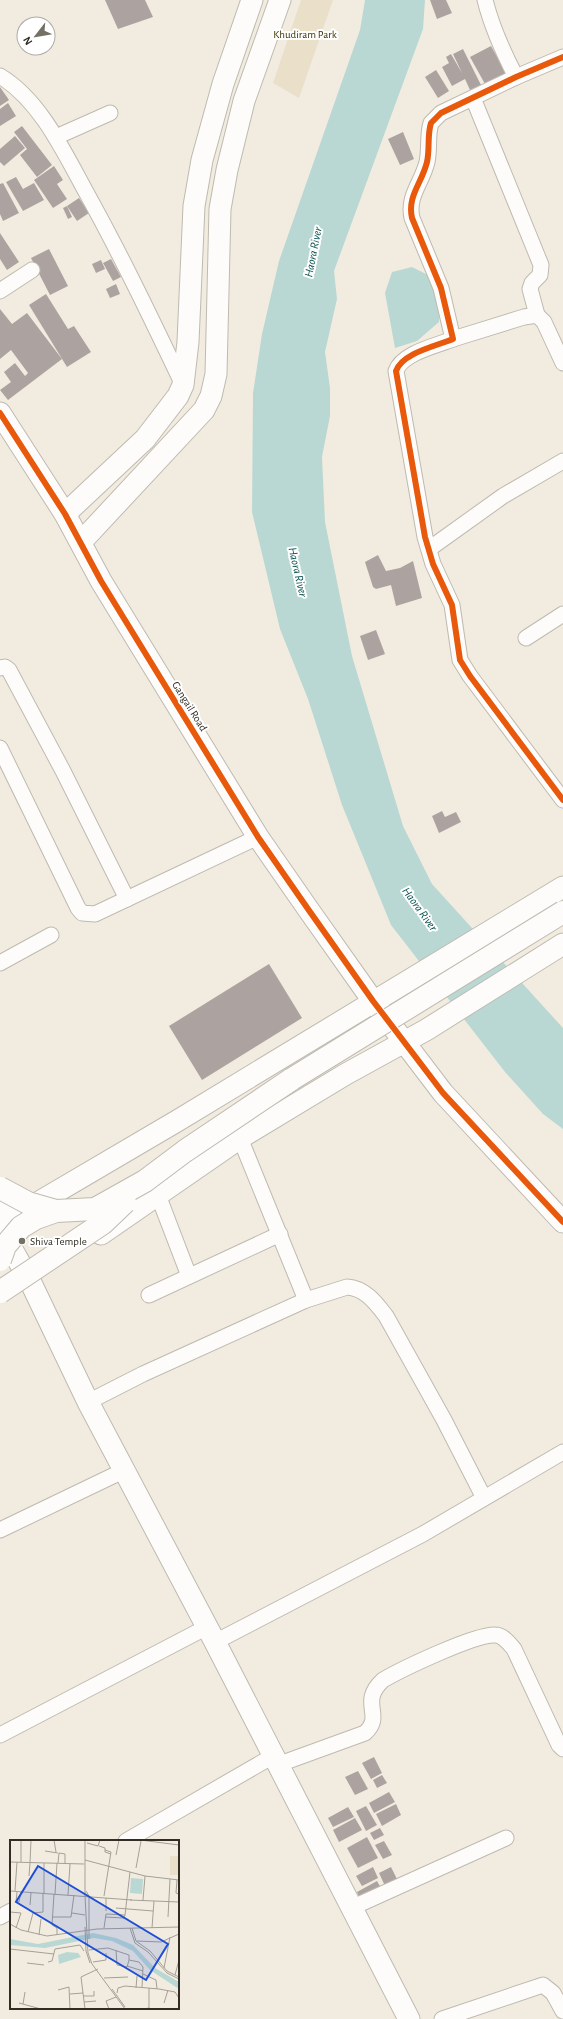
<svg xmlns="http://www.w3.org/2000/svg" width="563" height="2019" font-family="'Alegreya Sans',sans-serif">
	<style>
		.green { fill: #eae0c9 }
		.water { fill: #b9d8d4 }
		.building { fill: #aca3a1 }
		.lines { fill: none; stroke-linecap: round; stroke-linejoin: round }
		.street-casing { stroke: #bebab0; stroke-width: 17 }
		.secondary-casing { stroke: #bebab0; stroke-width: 23 }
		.street { stroke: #fdfcfa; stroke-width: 15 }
		.secondary { stroke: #fdfcfa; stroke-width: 21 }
		.primary-bridge-casing { stroke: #bebab0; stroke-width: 24; stroke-linecap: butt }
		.primary-bridge { stroke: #fdfcfa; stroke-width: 22 }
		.cycleway-casing { stroke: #fff; stroke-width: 8 }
		.cycleway { stroke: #e8590c; stroke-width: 6 }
		.poi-dot { fill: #757066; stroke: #fff; stroke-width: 1.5 }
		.labels { text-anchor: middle; stroke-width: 4; stroke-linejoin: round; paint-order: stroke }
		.park-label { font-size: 11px; fill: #413204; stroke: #fff }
		.street-label { font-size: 11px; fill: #312d25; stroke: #fff }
		.poi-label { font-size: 11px; fill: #312d25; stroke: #fff; text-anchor: start }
		.water-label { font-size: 12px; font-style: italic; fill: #0a4f50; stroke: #fff }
		.inset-road { fill: none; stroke: #a5a095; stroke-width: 1 }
		.view { fill: #1d4ed8; fill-opacity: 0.15; stroke: #1d4ed8; stroke-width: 2 }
		.inset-edge { fill: none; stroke: #312d25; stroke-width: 2 }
	</style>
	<rect width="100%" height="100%" fill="#f2ece0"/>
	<polygon class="green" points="301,0 333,0 299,98 273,83"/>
	<g class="water">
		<polygon points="365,0 425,0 423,29 334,271 337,299 325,352 330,388 330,416 322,457 325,522 352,656 403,826 432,884 563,1028 563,1129 543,1114 505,1072 391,925 342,805 308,699 280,629 252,512 253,393 262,334 279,261 360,30"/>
		<polygon points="412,267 428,275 440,298 439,322 417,341 395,348 385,293 392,272"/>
	</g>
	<g class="building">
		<polygon points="105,0 145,0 153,17 118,29"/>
		<polygon points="430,0 446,0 452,13 437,19"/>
		<polygon points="491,46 506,73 485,84 470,57"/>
		<polygon points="463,49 481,85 470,90 465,79 452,86 442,67 449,63 446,57 451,54 462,73 453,54"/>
		<polygon points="436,70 449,91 438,98 425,77"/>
		<polygon points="0,87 9,100 0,106"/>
		<polygon points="8,103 16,116 0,126 0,109"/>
		<polygon points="22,126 52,165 37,177 20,155 27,149 14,132"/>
		<polygon points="403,132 414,159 400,165 388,139"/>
		<polygon points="15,136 25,148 4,166 0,162 0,149"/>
		<polygon points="54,166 63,180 57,184 67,199 53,208 34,180"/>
		<polygon points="16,177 23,189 34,183 44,200 23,211 6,182"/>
		<polygon points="3,183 19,213 3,221 0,214 0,184"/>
		<polygon points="79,198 89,213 77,221 67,206"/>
		<polygon points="67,206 72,217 68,219 63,208"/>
		<polygon points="0,233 19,262 7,270 0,259"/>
		<polygon points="49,249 68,286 50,295 31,258"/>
		<polygon points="111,259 121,277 113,281 103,263"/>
		<polygon points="101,260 105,269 96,273 92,264"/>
		<polygon points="116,284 120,294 110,298 106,289"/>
		<polygon points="46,294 68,329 74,326 91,352 67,367 29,305"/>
		<polygon points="0,309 12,324 27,313 62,359 8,400 0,390 11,382 4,372 15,363 25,376 28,373 11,350 0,359"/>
		<polygon points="378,555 386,571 400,568 413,561 422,598 396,606 391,585 376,589 373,587 365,562"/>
		<polygon points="376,630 385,654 368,660 360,636"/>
		<polygon points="442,811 445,817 456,812 461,822 439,833 432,816"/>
		<polygon points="269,964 302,1018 202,1080 169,1026"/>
		<polygon points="374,1757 382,1773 371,1779 362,1763"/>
		<polygon points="358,1771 368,1789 355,1795 345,1777"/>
		<polygon points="382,1775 387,1783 377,1788 373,1780"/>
		<polygon points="389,1792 395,1802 374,1813 369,1803"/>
		<polygon points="396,1804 401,1815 382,1826 376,1814"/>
		<polygon points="366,1806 377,1825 366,1831 356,1811"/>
		<polygon points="348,1807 354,1817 333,1827 328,1818"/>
		<polygon points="355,1818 362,1830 339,1842 333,1830"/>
		<polygon points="380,1828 384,1835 374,1840 370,1833"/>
		<polygon points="367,1837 378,1858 358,1868 347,1848"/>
		<polygon points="384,1841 392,1855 383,1859 375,1845"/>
		<polygon points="373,1867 378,1878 362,1886 356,1876"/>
		<polygon points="391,1867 397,1879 385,1886 379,1873"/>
		<polygon points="377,1881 381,1888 360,1899 357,1892"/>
	</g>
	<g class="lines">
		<defs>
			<g id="street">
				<path d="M485,0C492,28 503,52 516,77"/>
				<path d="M563,57L516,77L441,113L431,123C427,135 430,149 427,162C422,183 407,196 412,218L441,288L453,339C436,346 402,353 396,371L425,537L433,564L452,605L460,660L470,676L563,800"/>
				<path d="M0,76C40,100 64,152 86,192C121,255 152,320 183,385"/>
				<polyline points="473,98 541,265 540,275 532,283 530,289 537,315"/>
				<polyline points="56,137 110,113"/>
				<polyline points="0,291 32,270"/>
				<polyline points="453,339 524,317 537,315 544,322 563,363"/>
				<polyline points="429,549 503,496 563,461"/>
				<polyline points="526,638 563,614"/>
				<polyline points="0,668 5,667 9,670 63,771 127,899"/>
				<polyline points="0,748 78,908 82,913 95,914 258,837"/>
				<polyline points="0,963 51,935"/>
				<polyline points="240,1138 306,1300"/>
				<polyline points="158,1195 189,1276"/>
				<polyline points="149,1295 280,1234"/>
				<path d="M88,1402L143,1374L306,1300L347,1287C365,1288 376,1303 386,1316L444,1420L484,1498"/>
				<polyline points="0,1530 125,1470"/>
				<polyline points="215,1642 423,1534 563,1452"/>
				<polyline points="0,1735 207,1627"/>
				<path d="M277,1765L365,1733C385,1715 358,1703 383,1680C402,1669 475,1634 495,1635C503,1635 509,1643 514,1649L559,1745L563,1749"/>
				<polyline points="126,1841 273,1756"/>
				<polyline points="351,1908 506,1838"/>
				<polyline points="0,1917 11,1911"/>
				<polyline points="442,2019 543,1985 553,1993 563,2011"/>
			</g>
			<g id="secondary">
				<polyline points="0,413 65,514 101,581 258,837 308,909 373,1001 443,1093 563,1222"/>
				<polyline points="65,514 145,439 178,396 183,385 188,342 194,206 202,160 223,84 252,0"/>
				<polyline points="81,542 204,410 211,396 216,374 220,209 227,170 244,101 280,0"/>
				<polyline points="0,1199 0,1213"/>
				<polyline points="0,1225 177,1121 563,887"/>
				<polyline points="0,1228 31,1283 88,1402 215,1642 409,2019"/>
				<polyline points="101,1234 240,1138 346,1074 426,1030 563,944"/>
			</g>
		</defs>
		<use href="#street" class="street-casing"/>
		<use href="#secondary" class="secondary-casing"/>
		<use href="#street" class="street"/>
		<use href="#secondary" class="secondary"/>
		<defs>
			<g id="primary-bridge">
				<polyline points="0,1188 28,1203 56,1211"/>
				<polyline points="0,1260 5,1246 21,1227 36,1218 56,1211 95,1209 145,1181 185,1151 292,1079 563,912"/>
				<polyline points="0,1292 103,1223 125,1202"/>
			</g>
		</defs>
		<use href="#primary-bridge" class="primary-bridge-casing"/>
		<use href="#primary-bridge" class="primary-bridge"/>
		<defs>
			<g id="cycleway">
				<path d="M563,57L516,77L441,113L431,123C427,135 430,149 427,162C422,183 407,196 412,218L441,288L453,339C436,346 402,353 396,371L425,537L433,564L452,605L460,660L470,676L563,800"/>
				<polyline points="0,413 65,514 101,581 258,837 308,909 373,1001 443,1093 563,1222"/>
			</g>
		</defs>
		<use href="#cycleway" class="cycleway-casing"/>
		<use href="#cycleway" class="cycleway"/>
	</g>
	<circle class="poi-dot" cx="22" cy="1241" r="4"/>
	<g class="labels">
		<g class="park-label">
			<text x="305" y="38">Khudiram Park</text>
		</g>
		<g class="street-label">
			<text transform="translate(190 706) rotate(58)" y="4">Gangail Road</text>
		</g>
		<g class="poi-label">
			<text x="30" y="1245">Shiva Temple</text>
		</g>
		<g class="water-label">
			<text transform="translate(313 252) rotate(-79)" y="4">Haora River</text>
			<text transform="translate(298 572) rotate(77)" y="4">Haora River</text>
			<text transform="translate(420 909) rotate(54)" y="4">Haora River</text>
		</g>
	</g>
	<g transform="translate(10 1840)">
		<rect width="169" height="169" fill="#f2ece0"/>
		<path d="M160,16H169V35H160Z" fill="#eae0c9"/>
		<path d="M121,38L133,39L132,54L120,53ZM83,93L106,98L123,105L145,128L169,142V149L140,130L123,111L102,101L84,98L35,108L0,105V99L28,104ZM57,112L68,113L71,117L49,124L48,115Z" fill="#b9d8d4"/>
		<path class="inset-road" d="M44,0L46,12M75,0V56L78,113L82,124L115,169M130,0L169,5M77,3L88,6L90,0M89,6L95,8V12L101,14M35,11L48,13M106,15L109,0M75,20L135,36L169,40M0,22L74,24M11,22V0M20,23L21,0M48,23L49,13L55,14V24M126,28L131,1M19,36L20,23M167,40L166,53L169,54M0,51L122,60M5,51L7,22M76,51L79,56V99M7,52L6,62H9L11,52M34,53V23M44,54L42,85L47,88V95M45,54L47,23M58,55L60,24M94,56L101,12L95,10M120,60L169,62M133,60L135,36M20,65L21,53M106,68L143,71M96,71V58M0,72L11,73L6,88M62,73L75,75M42,77H61L64,55M95,77L114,78L115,75M158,77L160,39M0,84L11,90L37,96L87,89L169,87M75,87L76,111L80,123M94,88L96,74L115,75L120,32M120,88L125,103L138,112L157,133L169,139M122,88L126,101L140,111L157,131L169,137M142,88L144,61M18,92L23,73L33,72V53M29,95L31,79M127,101L151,102L169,94M0,109L44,114M79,110L98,108L119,115V120L129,122L133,127L132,147M106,110L107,125L117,127L119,120M38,122L42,121L45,109L70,105L74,111M83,122L96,120V113M17,123L34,125M117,126L133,131M154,128L160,97M133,134L146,140L147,149M165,135L169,120M94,138L118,137M126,148L127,136M102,149L115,167M48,150L59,147L60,169M107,153L108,148L115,146L149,149L165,152L169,158M60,154L73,153M73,156H84V151M74,162L86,161M9,163L31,169M154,163L158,150M13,164L15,152M75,169L71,137L88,129M99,169L96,161L106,157M133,169L139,168V148"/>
		<path class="view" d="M28,26L158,104L136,140L6,62Z"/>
		<rect width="169" height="169" class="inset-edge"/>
	</g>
	<g transform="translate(36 36) rotate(239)"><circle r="19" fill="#ffffff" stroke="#adaba8"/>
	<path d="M0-3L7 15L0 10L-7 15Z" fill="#757066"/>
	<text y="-6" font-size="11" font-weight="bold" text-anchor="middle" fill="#312d25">N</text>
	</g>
</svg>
